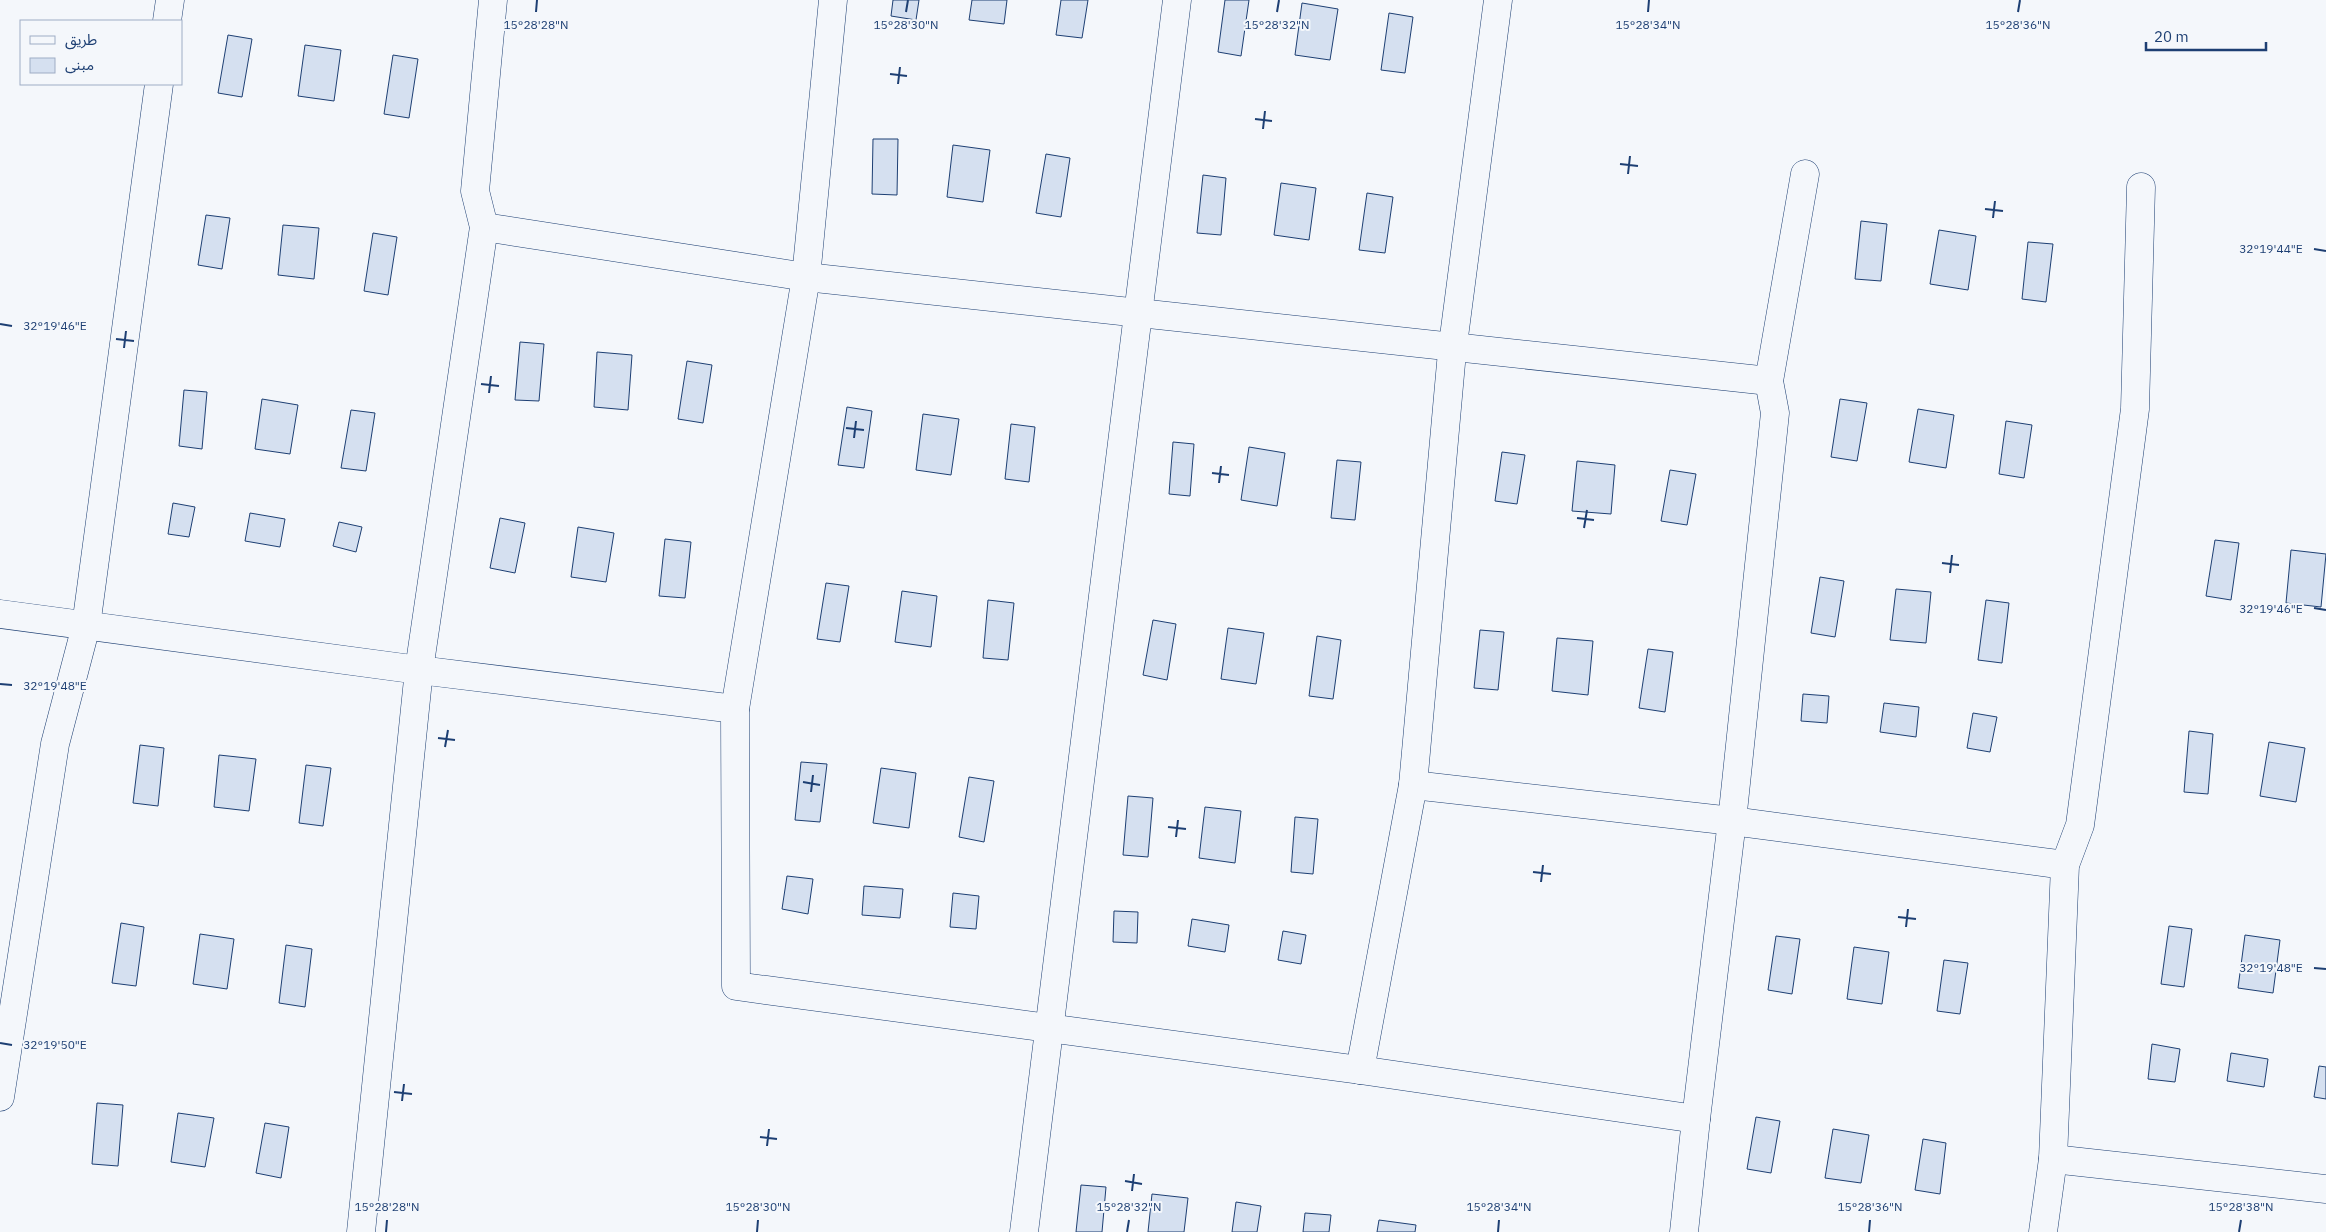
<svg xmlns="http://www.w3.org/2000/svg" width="2326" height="1232" font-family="'IBM Plex Sans','Noto Sans Arabic',sans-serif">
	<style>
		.building { fill: #d5e0f0; stroke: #1d3f73 }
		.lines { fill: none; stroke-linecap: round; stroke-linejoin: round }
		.minor-casing { stroke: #1d3f73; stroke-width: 29 }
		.minor { stroke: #f4f7fb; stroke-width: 28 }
		.ticks { fill: none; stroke: #1d3f73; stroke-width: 2 }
		.ticks-label { font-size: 12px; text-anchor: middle; fill: #1d3f73; stroke: #f4f7fb; stroke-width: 4; stroke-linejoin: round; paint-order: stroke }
	</style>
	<rect width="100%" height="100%" fill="#f4f7fb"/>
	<g class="building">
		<polygon points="893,0 919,0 916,20 891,16"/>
		<polygon points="972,0 1007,0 1004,24 969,20"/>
		<polygon points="1061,0 1088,0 1082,38 1056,35"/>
		<polygon points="1225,0 1249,0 1241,56 1218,52"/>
		<polygon points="1302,3 1338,9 1330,60 1295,55"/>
		<polygon points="1389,13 1413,17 1405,73 1381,70"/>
		<polygon points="228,35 252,39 242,97 218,93"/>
		<polygon points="305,45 341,50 334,101 298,96"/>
		<polygon points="393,55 418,59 409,118 384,114"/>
		<polygon points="873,139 898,139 897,195 872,194"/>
		<polygon points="953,145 990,150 983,202 947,197"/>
		<polygon points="1046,154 1070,158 1061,217 1036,213"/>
		<polygon points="1203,175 1226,178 1221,235 1197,233"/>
		<polygon points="1281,183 1316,188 1309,240 1274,235"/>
		<polygon points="1367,193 1393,197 1385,253 1359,250"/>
		<polygon points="206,215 230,218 222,269 198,265"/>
		<polygon points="1861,221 1887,224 1881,281 1855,279"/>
		<polygon points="283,225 319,228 314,279 278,275"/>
		<polygon points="1939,230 1976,236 1968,290 1930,284"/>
		<polygon points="373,233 397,237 388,295 364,291"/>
		<polygon points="2028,242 2053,244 2046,302 2022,299"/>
		<polygon points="520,342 544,344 539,401 515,400"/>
		<polygon points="597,352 632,355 628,410 594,407"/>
		<polygon points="687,361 712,365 703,423 678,419"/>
		<polygon points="184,390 207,392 202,449 179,446"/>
		<polygon points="262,399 298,405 290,454 255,449"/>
		<polygon points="1840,399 1867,403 1857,461 1831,457"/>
		<polygon points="847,407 872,411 864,468 838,465"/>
		<polygon points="1918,409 1954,415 1946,468 1909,462"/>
		<polygon points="351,410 375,413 366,471 341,468"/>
		<polygon points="923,414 959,419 951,475 916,470"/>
		<polygon points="2006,421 2032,425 2024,478 1999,474"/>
		<polygon points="1011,424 1035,427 1029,482 1005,479"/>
		<polygon points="1173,442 1194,444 1190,496 1169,494"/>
		<polygon points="1249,447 1285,453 1277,506 1241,500"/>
		<polygon points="1502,452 1525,455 1517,504 1495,501"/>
		<polygon points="1337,460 1361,462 1355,520 1331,518"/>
		<polygon points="1577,461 1615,465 1611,514 1572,511"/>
		<polygon points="1670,470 1696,474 1687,525 1661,521"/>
		<polygon points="173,503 195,507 189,537 168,534"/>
		<polygon points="250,513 285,519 280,547 245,541"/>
		<polygon points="500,518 525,523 515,573 490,568"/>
		<polygon points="339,522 362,527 356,552 333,546"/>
		<polygon points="578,527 614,533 606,582 571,577"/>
		<polygon points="665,539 691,542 685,598 659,596"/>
		<polygon points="2215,540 2239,543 2231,600 2206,596"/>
		<polygon points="2291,550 2326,554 2321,607 2286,603"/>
		<polygon points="1820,577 1844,581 1835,637 1811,633"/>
		<polygon points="826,583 849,586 840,642 817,639"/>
		<polygon points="1896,589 1931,592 1926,643 1890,640"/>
		<polygon points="902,591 937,596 931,647 895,642"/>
		<polygon points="988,600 1014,603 1008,660 983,658"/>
		<polygon points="1986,600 2009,603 2002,663 1978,660"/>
		<polygon points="1153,620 1176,624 1167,680 1143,675"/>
		<polygon points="1228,628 1264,633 1256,684 1221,679"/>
		<polygon points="1480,630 1504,632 1498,690 1474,688"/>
		<polygon points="1317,636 1341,640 1333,699 1309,696"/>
		<polygon points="1557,638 1593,641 1588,695 1552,691"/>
		<polygon points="1648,649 1673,652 1665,712 1639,708"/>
		<polygon points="1803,694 1829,696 1827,723 1801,721"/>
		<polygon points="1884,703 1919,707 1916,737 1880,732"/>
		<polygon points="1973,713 1997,717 1990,752 1967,748"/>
		<polygon points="2189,731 2213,734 2208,794 2184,792"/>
		<polygon points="2269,742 2305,748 2296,802 2260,796"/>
		<polygon points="140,745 164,748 158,806 133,803"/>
		<polygon points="219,755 256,759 249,811 214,807"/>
		<polygon points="801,762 827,764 820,822 795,820"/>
		<polygon points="306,765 331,768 323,826 299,823"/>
		<polygon points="881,768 916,773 909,828 873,823"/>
		<polygon points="969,777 994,781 984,842 959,837"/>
		<polygon points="1128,796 1153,798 1148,857 1123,855"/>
		<polygon points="1205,807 1241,811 1235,863 1199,858"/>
		<polygon points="1295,817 1318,819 1313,874 1291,872"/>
		<polygon points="787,876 813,879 808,914 782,909"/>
		<polygon points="864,886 903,889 900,918 862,915"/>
		<polygon points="953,893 979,896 976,929 950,927"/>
		<polygon points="1114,911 1138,912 1137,943 1113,942"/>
		<polygon points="1192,919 1229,925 1225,952 1188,946"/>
		<polygon points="121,923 144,927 136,986 112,983"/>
		<polygon points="2169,926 2192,929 2184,987 2161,984"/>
		<polygon points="1283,931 1306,935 1301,964 1278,960"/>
		<polygon points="200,934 234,939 227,989 193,984"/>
		<polygon points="2245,935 2280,940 2273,993 2238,988"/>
		<polygon points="1776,936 1800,939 1792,994 1768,990"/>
		<polygon points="286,945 312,949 305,1007 279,1003"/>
		<polygon points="1854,947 1889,952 1882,1004 1847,999"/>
		<polygon points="1944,960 1968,963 1960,1014 1937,1011"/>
		<polygon points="2152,1044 2180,1049 2175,1082 2148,1079"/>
		<polygon points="2231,1053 2268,1059 2264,1087 2227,1081"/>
		<polygon points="2319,1066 2326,1067 2326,1099 2314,1097"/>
		<polygon points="97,1103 123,1105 118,1166 92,1164"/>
		<polygon points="178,1113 214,1118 205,1167 171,1162"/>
		<polygon points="1756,1117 1780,1121 1771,1173 1747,1169"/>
		<polygon points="265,1123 289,1127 281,1178 256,1173"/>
		<polygon points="1833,1129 1869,1135 1861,1183 1825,1178"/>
		<polygon points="1923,1139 1946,1143 1940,1194 1915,1190"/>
		<polygon points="1081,1185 1106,1187 1102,1232 1076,1232"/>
		<polygon points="1152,1194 1188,1198 1184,1232 1148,1232"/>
		<polygon points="1236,1202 1261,1206 1257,1232 1232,1232"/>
		<polygon points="1305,1213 1331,1215 1329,1232 1303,1232"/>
		<polygon points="1379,1220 1416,1225 1415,1232 1377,1232"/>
	</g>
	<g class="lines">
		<defs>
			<g id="minor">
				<polyline points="833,0 806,277 735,709 736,986 1360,1070 1696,1119"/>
				<polyline points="167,21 170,0"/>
				<polyline points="484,227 806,277 1769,381"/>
				<polyline points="0,614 419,670 735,709"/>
				<polyline points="1413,785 1732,821 2065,865"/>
				<polyline points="1360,1070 1413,785 1452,352 1498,0"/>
				<polyline points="0,1097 55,744 86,626 159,84"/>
				<polyline points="2053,1159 2326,1189"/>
				<polyline points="361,1232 419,670 484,227 475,191 493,0"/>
				<polyline points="1024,1232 1177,0"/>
				<polyline points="1684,1232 1696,1119 1732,821 1775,413 1769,381 1805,174"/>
				<polyline points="2043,1232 2053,1159 2065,865 2080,825 2135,409 2141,187"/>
			</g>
		</defs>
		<use href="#minor" class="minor-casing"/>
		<use href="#minor" class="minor"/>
	</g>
	<path class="ticks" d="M536,12L537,0M906,12L908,0M1277,12L1279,0M1648,12L1649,0M2018,12L2020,0M890,74L907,76M898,84L900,67M1255,119L1272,121M1263,129L1265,111M1620,164L1638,166M1628,174L1630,156M1985,209L2003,211M1993,218L1995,201M2314,249L2326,251M0,324L12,326M116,339L134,341M124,348L126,331M481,384L499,386M489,393L491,376M846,428L864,430M854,438L856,421M1212,473L1229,475M1219,483L1221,466M1577,518L1594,520M1584,528L1587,510M1942,563L1959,565M1950,573L1952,555M2314,608L2326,610M0,684L12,685M438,738L455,740M445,747L448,730M803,782L820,785M811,792L813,775M1168,827L1186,829M1176,837L1178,820M1533,872L1551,874M1541,882L1543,865M1898,917L1916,919M1906,927L1908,909M2314,968L2326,969M0,1043L12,1045M394,1092L412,1094M402,1101L404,1084M760,1137L777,1139M767,1146L769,1129M1125,1181L1142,1184M1132,1191L1134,1174M386,1232L387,1220M757,1232L758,1220M1127,1232L1129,1220M1498,1232L1499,1220M1869,1232L1870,1220M2239,1232L2241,1220"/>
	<g class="ticks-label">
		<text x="536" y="29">15°28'28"N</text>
		<text x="906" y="29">15°28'30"N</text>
		<text x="1277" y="29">15°28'32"N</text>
		<text x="1648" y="29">15°28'34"N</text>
		<text x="2018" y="29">15°28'36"N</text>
		<text x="2271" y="253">32°19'44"E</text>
		<text x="55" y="330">32°19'46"E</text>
		<text x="2271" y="613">32°19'46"E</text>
		<text x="55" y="690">32°19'48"E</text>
		<text x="2271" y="972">32°19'48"E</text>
		<text x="55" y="1049">32°19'50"E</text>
		<text x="387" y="1211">15°28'28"N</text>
		<text x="758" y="1211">15°28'30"N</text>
		<text x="1129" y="1211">15°28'32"N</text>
		<text x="1499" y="1211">15°28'34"N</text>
		<text x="1870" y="1211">15°28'36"N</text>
		<text x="2241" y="1211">15°28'38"N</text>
	</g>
	<rect x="20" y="20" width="162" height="65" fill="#f4f7fb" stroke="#9eadc5"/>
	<rect x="30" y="36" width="25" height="8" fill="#f4f7fb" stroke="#9eadc5"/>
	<text x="65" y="45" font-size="15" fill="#1d3f73">طريق</text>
	<rect x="30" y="58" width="25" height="15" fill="#d5e0f0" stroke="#9eadc5"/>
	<text x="65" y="70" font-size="15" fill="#1d3f73">مبنى</text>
	<path d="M2146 42v8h120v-8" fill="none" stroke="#1d3f73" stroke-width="2.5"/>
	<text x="2154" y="42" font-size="15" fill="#1d3f73" stroke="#f4f7fb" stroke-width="4" paint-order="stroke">20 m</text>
</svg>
